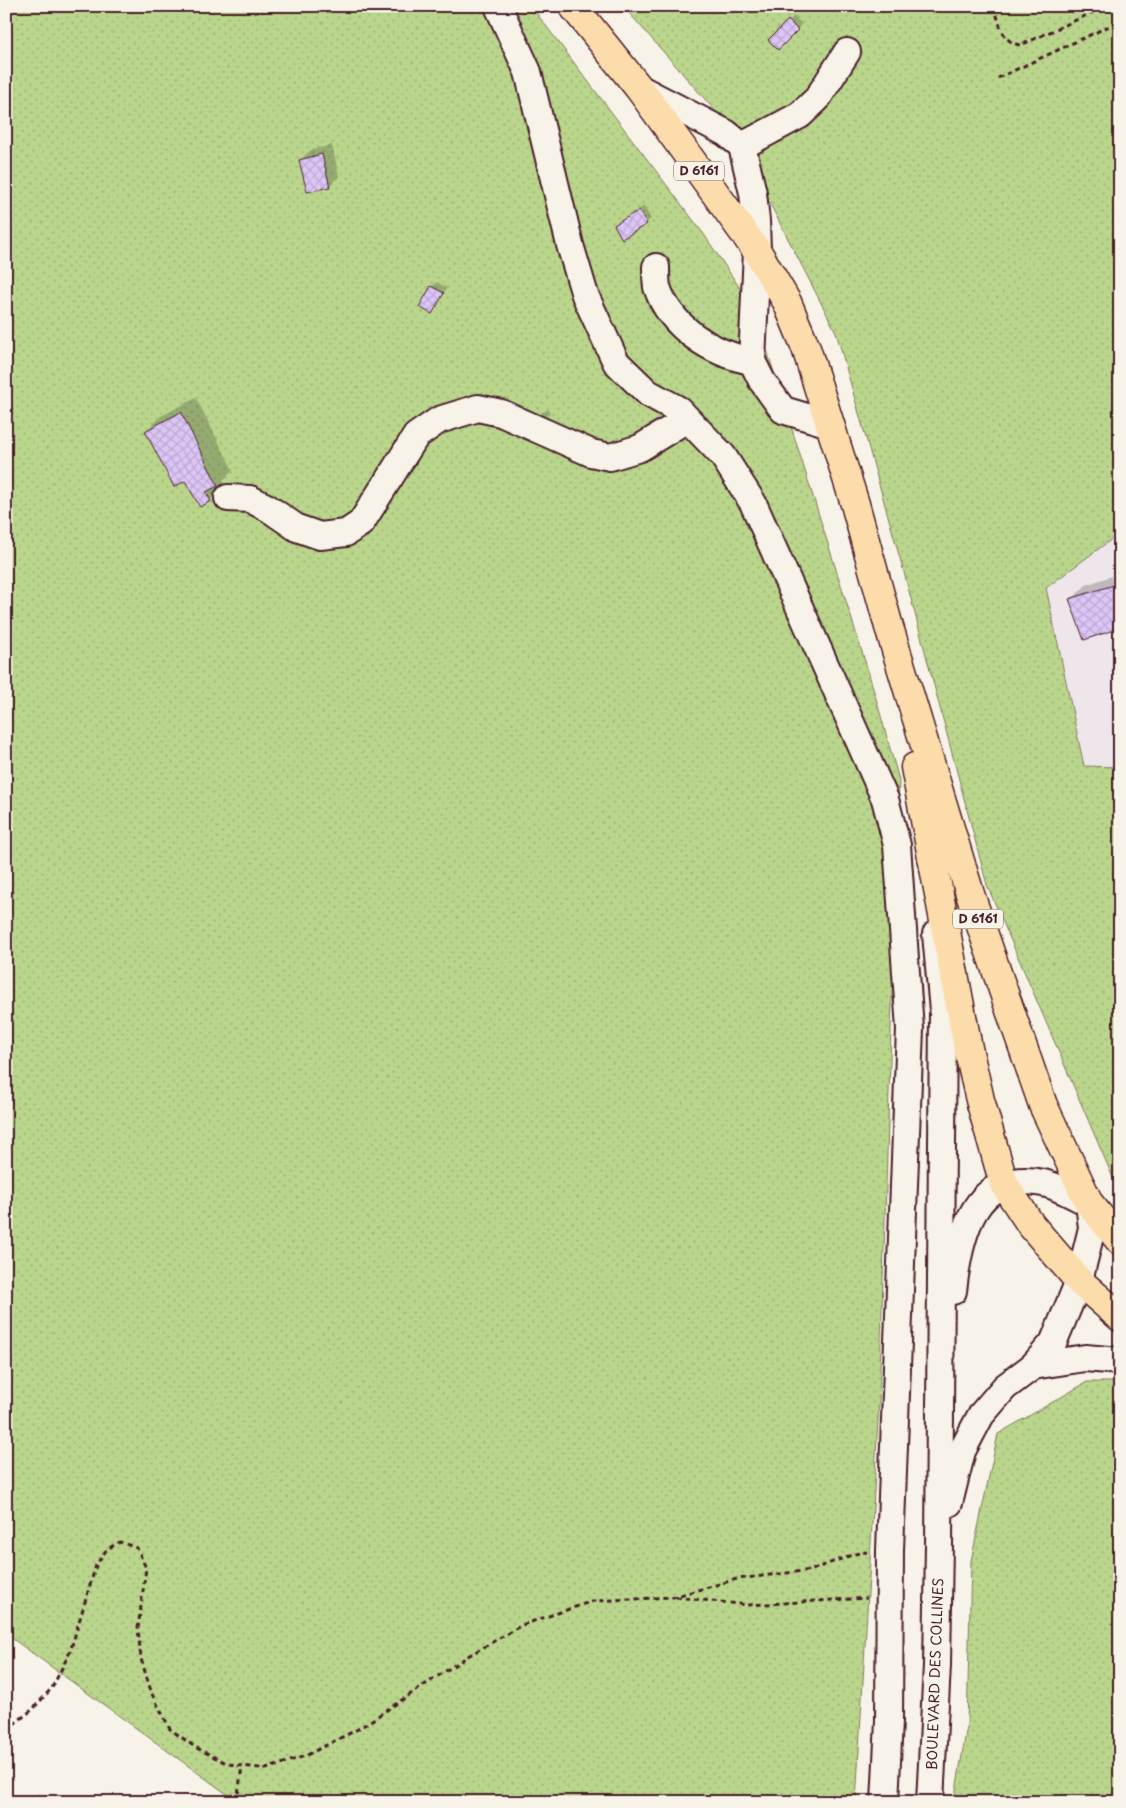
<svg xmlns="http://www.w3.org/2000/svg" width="1126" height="1808" font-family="'Playpen Sans',sans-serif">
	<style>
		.built { fill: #efe6ec }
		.grass { fill: url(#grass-dots); stroke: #827a5c }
		.shadow { fill: #0003 }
		.building { fill: url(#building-cross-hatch); stroke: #4a1f2b }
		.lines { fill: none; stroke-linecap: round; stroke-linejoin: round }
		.minor-casing { stroke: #4a1f2b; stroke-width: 30 }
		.major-casing { stroke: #4a1f2b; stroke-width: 31 }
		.path { stroke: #4a1f2b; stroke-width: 3; stroke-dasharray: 5 4; stroke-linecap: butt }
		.minor { stroke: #f7f3e8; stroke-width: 26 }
		.major { stroke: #fddcac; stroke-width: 28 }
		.labels { text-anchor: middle; stroke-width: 4; stroke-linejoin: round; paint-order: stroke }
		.shield { fill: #f7f3e8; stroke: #7e5f64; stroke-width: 1 }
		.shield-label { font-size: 12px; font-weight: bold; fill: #4a1f2b }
		.street-label { font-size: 14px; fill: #4a1f2b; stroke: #f7f3e8 }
	</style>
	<defs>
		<pattern id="grass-dots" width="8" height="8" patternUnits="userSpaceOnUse" patternTransform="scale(1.25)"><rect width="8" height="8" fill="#bad58c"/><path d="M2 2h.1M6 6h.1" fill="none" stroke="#a1b679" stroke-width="1.8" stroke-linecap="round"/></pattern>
		<pattern id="building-cross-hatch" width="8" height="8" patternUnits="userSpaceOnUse" patternTransform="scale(1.25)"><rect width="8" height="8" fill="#dcc6f6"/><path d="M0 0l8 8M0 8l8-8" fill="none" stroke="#beaad3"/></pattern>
	</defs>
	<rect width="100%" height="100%" fill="#f7f3e8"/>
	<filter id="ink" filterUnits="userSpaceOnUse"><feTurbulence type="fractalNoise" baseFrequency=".02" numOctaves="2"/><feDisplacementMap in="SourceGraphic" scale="10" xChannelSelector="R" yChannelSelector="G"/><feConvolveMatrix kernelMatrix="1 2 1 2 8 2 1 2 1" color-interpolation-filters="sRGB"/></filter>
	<g filter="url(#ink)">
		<polygon class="built" points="1120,533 1120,767 1084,766 1046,588"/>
		<g class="grass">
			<polygon points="6,6 531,6 703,233 754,309 869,674 899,780 879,1404 856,1802 238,1802 6,1634"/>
			<polygon points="623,6 1120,6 1120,533 1046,588 1084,766 1120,767 1120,1194 987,885 905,576 836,332 732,130"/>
			<polygon points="1087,1382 1120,1382 1120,1802 954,1802 967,1726 971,1561 998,1434"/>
		</g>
		<g class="shadow">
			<polygon points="794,16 802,24 778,48 770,40"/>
			<polygon points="332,145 339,176 329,186 300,160 311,150"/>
			<polygon points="644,206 651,219 646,223 616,225"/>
			<polygon points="437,282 447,288 431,312 432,287"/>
			<polygon points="196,398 233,470 223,480 225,485 210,500 186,479 146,431 161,416"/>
			<polygon points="548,409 550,413 537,422 535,418"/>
			<polygon points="1120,573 1120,627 1071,600 1086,585"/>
			<polygon points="40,1793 40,1801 43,1802 16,1802"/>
			<polygon points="55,1798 56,1802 47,1802 49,1800"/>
		</g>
		<g class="building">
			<polygon points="788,20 798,30 778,50 768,40"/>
			<polygon points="322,154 330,187 307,192 299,160"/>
			<polygon points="639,210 647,224 622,239 614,225"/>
			<polygon points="431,286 444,293 432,314 419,307"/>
			<polygon points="181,412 218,486 206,492 211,501 200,507 185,481 174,487 145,431"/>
			<polygon points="1120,583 1120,628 1084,640 1069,599"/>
		</g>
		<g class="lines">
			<defs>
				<g id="minor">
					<polyline points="498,6 528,72 570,245 585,295 616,362 648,393 679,410 723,456 753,503 885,799 897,845 910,1029 890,1550 889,1721 885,1802"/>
					<polyline points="639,88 726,133 742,146 753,193 756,221 757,251 752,361 762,381 783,410 830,424"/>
					<polyline points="742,146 800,115 817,99 847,52"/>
					<path d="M656,267C656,273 656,281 657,287C670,327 712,354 752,361"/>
					<polyline points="228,498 250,499 268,508 297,528 320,536 346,533 361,523 416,436 439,420 478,408 501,413 591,453 610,457 640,448 687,419"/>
					<polyline points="1033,1366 1085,1358 1120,1361"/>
					<path d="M949,1503L962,1451L981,1415L1005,1387L1033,1366L1053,1343L1079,1281L1092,1228L1089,1203C1074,1196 1058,1186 1043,1183C973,1168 959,1238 953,1291"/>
					<polyline points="930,1802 937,1665 939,1545 943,1011 936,934"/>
				</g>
				<g id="major">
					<polyline points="573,6 639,88 757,251 787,302 806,348 855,504 889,627 970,894 1003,990 1043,1105 1089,1203 1120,1241"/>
					<polyline points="915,767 968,1048 980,1100 1004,1184 1031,1225 1079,1281 1120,1317"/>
				</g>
			</defs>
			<use href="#minor" class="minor-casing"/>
			<use href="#major" class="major-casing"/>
			<g class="path">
				<path d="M994,6C1000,23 1001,43 1021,45L1107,6"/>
				<polyline points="998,78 1120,21"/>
				<polyline points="676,1597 749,1605 867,1598"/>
				<polyline points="6,1730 32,1710 52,1688 70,1652 96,1565 107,1549 120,1542 137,1548 146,1568 138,1629 141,1659 152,1694 170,1729 195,1747 228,1764 266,1769 305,1756 360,1728 468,1656 522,1625 593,1601 673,1597 737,1579 812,1570 854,1554 867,1552"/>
				<polyline points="237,1802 242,1766"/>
			</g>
			<use href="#minor" class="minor"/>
			<use href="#major" class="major"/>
		</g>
	</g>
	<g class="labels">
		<g class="shield">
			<rect x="674" y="161.5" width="50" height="19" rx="4"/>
			<rect x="953" y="909.5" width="50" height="19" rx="4"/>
		</g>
		<g class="shield-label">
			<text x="699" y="175">D 6161</text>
			<text x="978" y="923">D 6161</text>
		</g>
		<g class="street-label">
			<text transform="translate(935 1674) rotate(-88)" y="5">BOULEVARD DES COLLINES</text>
		</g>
	</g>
	<rect width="1126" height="1808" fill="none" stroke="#f7f3e8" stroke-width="25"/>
	<rect x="12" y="12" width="1101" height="1783" fill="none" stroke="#4a1f2b" stroke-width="2" filter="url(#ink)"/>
</svg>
